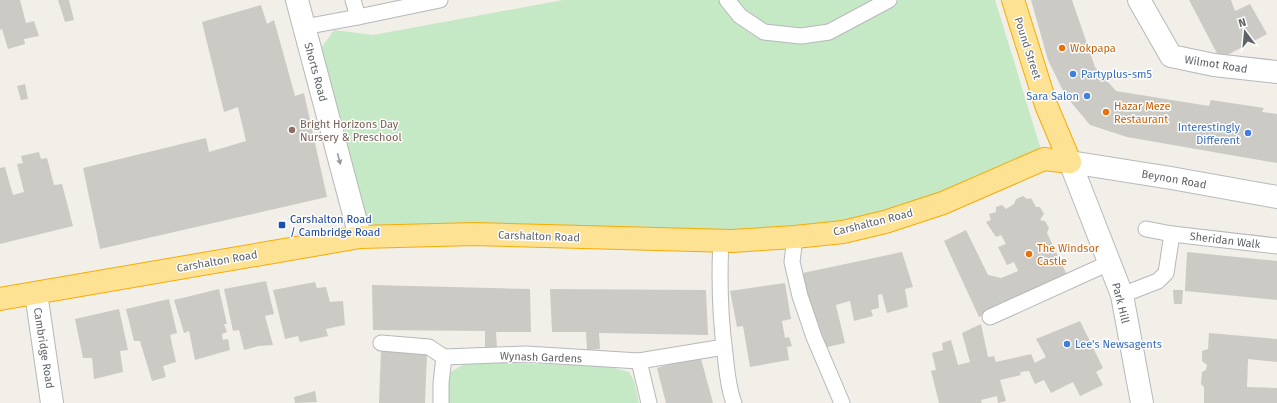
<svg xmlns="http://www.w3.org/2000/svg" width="1277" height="403" font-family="'Fira Sans',sans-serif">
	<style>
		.green { fill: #c5e8c5 }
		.building { fill: #cccac5 }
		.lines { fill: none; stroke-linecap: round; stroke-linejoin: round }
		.lane-casing { stroke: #b5b8bc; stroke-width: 17 }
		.street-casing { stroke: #b5b8bc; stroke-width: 24 }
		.secondary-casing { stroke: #b6babf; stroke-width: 24 }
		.highway-casing { stroke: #f9ab00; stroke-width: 24 }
		.lane { stroke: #fff; stroke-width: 15 }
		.street { stroke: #fff; stroke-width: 22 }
		.secondary { stroke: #fff; stroke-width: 22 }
		.highway { stroke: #fde293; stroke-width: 22 }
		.oneway { fill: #979a9d }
		.food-dot { fill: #e8710a; stroke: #fff; stroke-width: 1.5 }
		.shop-dot { fill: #3f7fe0; stroke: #fff; stroke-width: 1.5 }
		.education-dot { fill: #8d6e63; stroke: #fff; stroke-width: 1.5 }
		.transit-dot { fill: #1a4fb4; stroke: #fff; stroke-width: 1.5 }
		.labels { text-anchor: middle; stroke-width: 3; stroke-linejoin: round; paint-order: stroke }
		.street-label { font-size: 11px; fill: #5f6368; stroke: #fff }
		.food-label { font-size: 11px; fill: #c56008; stroke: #fff; text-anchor: start }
		.shop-label { font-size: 11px; fill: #366cbe; stroke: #fff; text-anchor: start }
		.education-label { font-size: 11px; fill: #785e54; stroke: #fff; text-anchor: start }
		.transit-label { font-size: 11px; fill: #164399; stroke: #fff; text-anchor: start }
	</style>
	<rect width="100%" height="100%" fill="#f1efe8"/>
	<g class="green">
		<path d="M563,0H995C1012,53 1027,106 1044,159L858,222L722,233L366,229L316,55L334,30L373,35Z"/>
		<polygon points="484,362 606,366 629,372 634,381 639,403 448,403 448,383 451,372 466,363"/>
	</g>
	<g class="building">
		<polygon points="0,0 20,0 26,23 34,21 39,36 24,39 25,44 8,49 2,29 0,30"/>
		<polygon points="58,0 69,0 74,20 65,22"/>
		<polygon points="1031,0 1072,0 1095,67 1116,91 1209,106 1211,100 1264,108 1262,112 1277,114 1277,163 1127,137 1090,125 1065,95 1048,60"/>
		<polygon points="1189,0 1231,0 1235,11 1250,4 1267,34 1220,59"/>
		<polygon points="261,5 267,24 274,20 295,96 304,93 327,197 100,249 83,168 206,138 209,152 246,141 238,107 224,112 202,22"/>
		<polygon points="25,84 28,99 21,100 17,86"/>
		<polygon points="39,152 41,159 47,158 54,185 62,184 73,226 0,244 0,168 5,167 13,195 24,192 17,164 23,163 21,156"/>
		<polygon points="1023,196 1027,199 1031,198 1036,207 1040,207 1044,214 1040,220 1045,221 1049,228 1047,233 1067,275 979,317 944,241 966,230 988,275 1001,278 1018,271 1014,262 1007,265 998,247 1006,244 1001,235 996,237 986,222 991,220 989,214 996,212 996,207 1002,205 1006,209 1014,204 1016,199"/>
		<polygon points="902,252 913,287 905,289 908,307 887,313 882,294 878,295 879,308 871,310 873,316 854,321 850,301 836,305 845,343 823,348 818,322 814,323 803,273"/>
		<polygon points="1187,252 1277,261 1277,300 1185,291"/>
		<polygon points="266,281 274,314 265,316 273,345 259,346 244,350 239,330 233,331 224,289"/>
		<polygon points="315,282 317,288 326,287 330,302 343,301 345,325 326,329 328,336 300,342 298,336 285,339 273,290"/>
		<polygon points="785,283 791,319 782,321 785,338 789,337 792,346 787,347 789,360 750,367 743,326 737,327 730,291"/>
		<polygon points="372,285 530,289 531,332 496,332 497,348 485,348 485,331 373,330"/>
		<polygon points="219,289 227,324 224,324 227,332 222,334 223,340 228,339 230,350 195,360 189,331 184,333 174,300"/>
		<polygon points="550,289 706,290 708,335 599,333 600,349 587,350 586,332 552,332"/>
		<polygon points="1173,290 1183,290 1182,304 1174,304"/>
		<polygon points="169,299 177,333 170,335 176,362 163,366 166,377 152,381 140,341 134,341 126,309"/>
		<polygon points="119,309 128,350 120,351 123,372 94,379 92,358 83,358 75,319"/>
		<polygon points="1080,321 1103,368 1096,372 1103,385 1080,396 1073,382 1051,393 1044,380 1035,384 1029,371 1020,372 1021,375 1000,380 1006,401 998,403 997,396 981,400 982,403 939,403 931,371 936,370 932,353 943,350 942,343 951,340 958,365 970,362 962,333 981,324 988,357 994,356 996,362 1031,354 1035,363 1046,357 1036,339"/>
		<polygon points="1209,333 1277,339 1277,362 1248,359 1247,387 1277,388 1277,403 1204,403 1204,387 1201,384 1202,372 1206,370 1207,365 1202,361 1202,351 1208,349"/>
		<polygon points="381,350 427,353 425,403 379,403"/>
		<polygon points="700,355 713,403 666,403 657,368"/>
		<polygon points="315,391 317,402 295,403 294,397"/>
	</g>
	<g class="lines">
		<defs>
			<g id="lane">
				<polyline points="353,0 358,17 440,0"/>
				<polyline points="727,0 740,16 764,32 801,36 829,32 889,0"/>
				<polyline points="304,27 358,17"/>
				<polyline points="1146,229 1172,234 1277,246"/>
				<polyline points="795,237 792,262 800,296 814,337 842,403"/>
				<path d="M721,240C719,279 720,316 725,354C727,371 728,388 734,403"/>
				<polyline points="1122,295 1158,281 1166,273 1172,234"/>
				<polyline points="990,317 1109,263"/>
				<polyline points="381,343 429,347 444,357 526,354 639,361"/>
				<polyline points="441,403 441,383 444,357"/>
				<polyline points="649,403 639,361 724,347"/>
			</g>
			<g id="street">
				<polyline points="297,0 360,237"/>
				<polyline points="1139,0 1171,56 1214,65 1277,72"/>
				<polyline points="36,293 52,403"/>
			</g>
			<polyline id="secondary" points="1142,403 1122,295 1070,162 1171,178 1277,197"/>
			<g id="highway">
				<polyline points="1013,0 1046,105 1070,162"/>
				<polyline points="0,299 360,237 475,234 732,241 795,237 843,232 885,222 943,203 1044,159 1070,162"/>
			</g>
		</defs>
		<use href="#lane" class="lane-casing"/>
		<use href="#street" class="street-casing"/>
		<use href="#secondary" class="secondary-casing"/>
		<use href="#highway" class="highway-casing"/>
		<use href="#lane" class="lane"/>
		<use href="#street" class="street"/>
		<use href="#secondary" class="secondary"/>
		<use href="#highway" class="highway"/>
	</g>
	<defs><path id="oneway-solid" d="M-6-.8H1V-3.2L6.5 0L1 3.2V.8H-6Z"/></defs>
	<use class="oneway" href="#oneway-solid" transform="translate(339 159) rotate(75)"/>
	<g class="food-dot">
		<circle cx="1062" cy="48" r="4"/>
		<circle cx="1106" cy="112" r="4"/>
		<circle cx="1029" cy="254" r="4"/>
	</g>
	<g class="shop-dot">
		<circle cx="1073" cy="74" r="4"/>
		<circle cx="1087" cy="96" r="4"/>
		<circle cx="1248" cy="133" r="4"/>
		<circle cx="1067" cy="344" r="4"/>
	</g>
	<circle class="education-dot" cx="292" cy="130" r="4"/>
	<rect class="transit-dot" x="278" y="221" width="8" height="8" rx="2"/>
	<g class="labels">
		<g class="street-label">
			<text transform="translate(1028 48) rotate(72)" y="4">Pound Street</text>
			<text transform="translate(1216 64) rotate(9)" y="4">Wilmot Road</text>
			<text transform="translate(316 72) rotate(75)" y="4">Shorts Road</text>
			<text transform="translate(1174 179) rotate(10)" y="4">Beynon Road</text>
			<text transform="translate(873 222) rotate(-14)" y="4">Carshalton Road</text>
			<text transform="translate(539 236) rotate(2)" y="4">Carshalton Road</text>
			<text transform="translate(1225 240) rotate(7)" y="4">Sheridan Walk</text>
			<text transform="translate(217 261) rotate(-10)" y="4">Carshalton Road</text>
			<text transform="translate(1121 303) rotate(76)" y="4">Park Hill</text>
			<text transform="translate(44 348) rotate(81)" y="4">Cambridge Road</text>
			<text transform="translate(541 357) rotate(2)" y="4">Wynash Gardens</text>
		</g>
		<g class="food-label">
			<text x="1070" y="52">Wokpapa</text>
			<text x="1114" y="110">Hazar Meze<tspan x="1114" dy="13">Restaurant</tspan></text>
			<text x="1037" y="252">The Windsor<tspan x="1037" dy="13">Castle</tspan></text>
		</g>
		<g class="shop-label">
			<text x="1081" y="78">Partyplus-sm5</text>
			<text x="1079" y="100" text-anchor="end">Sara Salon</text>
			<text x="1240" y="131" text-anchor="end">Interestingly<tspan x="1240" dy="13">Different</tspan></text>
			<text x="1075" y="348">Lee's Newsagents</text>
		</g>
		<g class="education-label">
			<text x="300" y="128">Bright Horizons Day<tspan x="300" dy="13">Nursery &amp; Preschool</tspan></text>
		</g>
		<g class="transit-label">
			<text x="290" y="223">Carshalton Road<tspan x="290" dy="13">/ Cambridge Road</tspan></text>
		</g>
	</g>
	<g transform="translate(1245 32) rotate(344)" stroke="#ffffff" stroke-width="3" paint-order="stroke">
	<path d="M0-3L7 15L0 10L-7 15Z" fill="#5f6368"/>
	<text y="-6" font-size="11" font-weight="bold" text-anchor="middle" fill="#5f6368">N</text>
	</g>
</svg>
